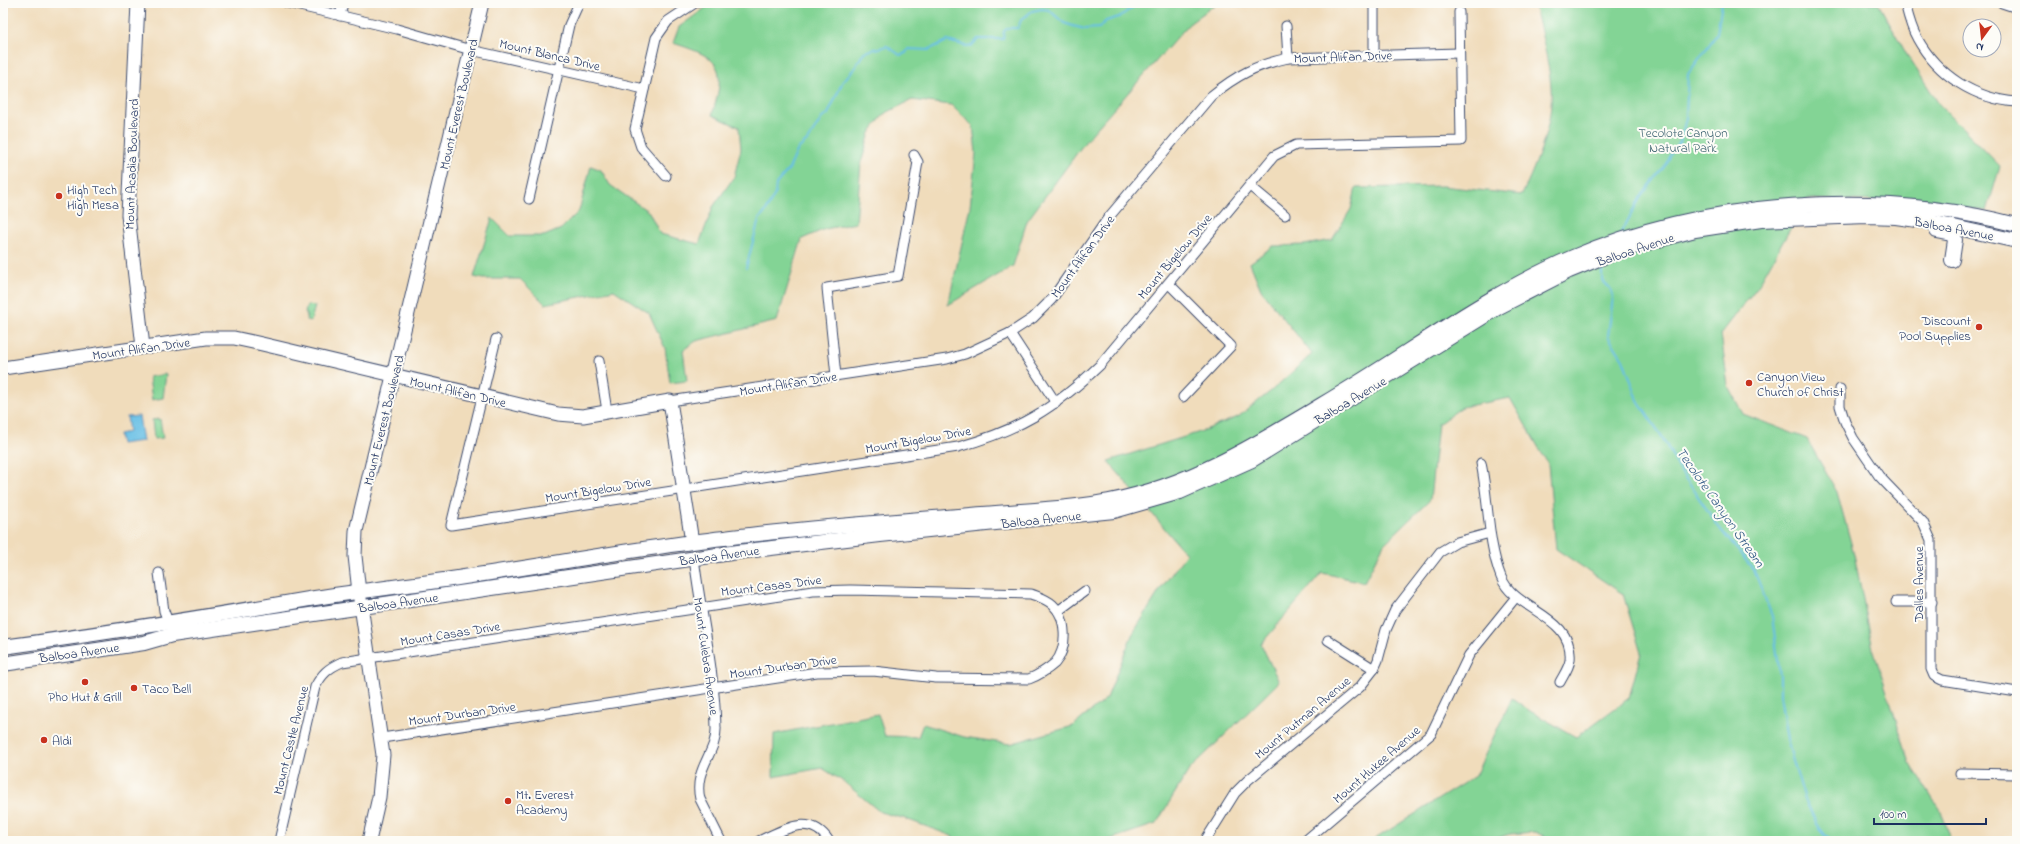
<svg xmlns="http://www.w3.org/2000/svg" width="2020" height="844" font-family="'Indie Flower',sans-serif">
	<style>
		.green { fill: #83d495; stroke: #4f827a }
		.water { fill: #67bfe5; stroke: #4177a2 }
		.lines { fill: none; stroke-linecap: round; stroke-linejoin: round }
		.stream { stroke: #67bfe5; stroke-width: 2 }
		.street-casing { stroke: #3b496c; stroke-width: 11 }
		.secondary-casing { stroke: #3b496c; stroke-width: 15 }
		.primary-casing { stroke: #3b496c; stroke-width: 16 }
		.street { stroke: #fff; stroke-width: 9 }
		.secondary { stroke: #fff; stroke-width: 13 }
		.primary { stroke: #fff; stroke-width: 14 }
		.poi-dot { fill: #c8321e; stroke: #fdfcf7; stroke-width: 1.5 }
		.labels { text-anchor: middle; stroke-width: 4; stroke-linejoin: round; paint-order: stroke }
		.street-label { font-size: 13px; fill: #1b2f5e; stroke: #fdfcf7 }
		.park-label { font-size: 13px; fill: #3a616e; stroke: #fdfcf7 }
		.poi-label { font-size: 13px; fill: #1b2f5e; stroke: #fdfcf7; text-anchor: start }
		.water-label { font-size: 14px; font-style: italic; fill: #325a86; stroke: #fdfcf7 }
	</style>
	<rect width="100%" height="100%" fill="#fdfcf7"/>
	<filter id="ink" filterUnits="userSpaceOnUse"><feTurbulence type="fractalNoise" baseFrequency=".025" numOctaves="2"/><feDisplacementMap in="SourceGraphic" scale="8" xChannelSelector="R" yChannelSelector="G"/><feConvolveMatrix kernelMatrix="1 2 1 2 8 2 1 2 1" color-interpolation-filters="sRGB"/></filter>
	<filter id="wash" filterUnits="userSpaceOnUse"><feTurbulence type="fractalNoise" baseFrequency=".012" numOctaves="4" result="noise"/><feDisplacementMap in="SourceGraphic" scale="16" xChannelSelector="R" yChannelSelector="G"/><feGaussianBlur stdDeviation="0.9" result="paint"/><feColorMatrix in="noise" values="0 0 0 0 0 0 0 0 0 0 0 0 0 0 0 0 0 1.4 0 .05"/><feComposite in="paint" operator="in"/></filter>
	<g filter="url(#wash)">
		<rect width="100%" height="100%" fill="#f0dcbb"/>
		<g class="green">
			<path d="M712,3H1217L1189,24L1088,138L1027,221L1013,266L948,305L970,207L976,153L973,126L951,105L912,100L884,114L870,133L861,163L856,223L825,229L802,239L777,321L696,341L683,350L687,381L670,383L665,348L649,313L614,290L545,304L520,279H483L474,277L492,218L510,236H544L561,229L579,211L591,166L601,170L610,185L649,212L660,234L699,244L713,207L734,177L741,149L739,127L712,115C727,66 721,58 673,43L679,27Z"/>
			<path d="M1534,3H1878L1907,55L1939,104L2000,166L1987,211L1918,202L1807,199L1758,286L1721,334L1728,386L1743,414L1807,439L1837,492L1854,554L1873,649L1910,763L1941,812L1952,841H1684L1680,839L1672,841H1555L1535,832L1510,834L1487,841H1372L1475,776L1512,698L1530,711L1576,737L1629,698L1641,653L1623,594L1556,549L1548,464L1510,398L1462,407L1438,424L1430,500L1384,544L1364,582L1322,573L1261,644L1279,682L1189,770L1156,824L1105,841H954L952,836L906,819L880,812L844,782L822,768L773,777L774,734L878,714L885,736L918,737L923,724L964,737L1010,744L1073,726L1107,698L1132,635L1160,590L1186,554L1108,461L1197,433L1238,417L1271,391L1312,354L1261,290L1250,263L1273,246L1304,245L1332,240L1351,209L1356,188L1442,186L1522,195C1537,161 1554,124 1551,87C1549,61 1540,28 1534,3Z"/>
			<polygon points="307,305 315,306 311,321 306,320 307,314 305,313"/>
			<polygon points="166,374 163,398 152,400 149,377"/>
			<polygon points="160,419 163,438 154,439 152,420"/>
		</g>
		<polygon class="water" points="139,416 143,441 121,444 119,434 129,432 127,417"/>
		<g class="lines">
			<g class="stream">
				<polyline points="1621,233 1640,198 1668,162 1671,153 1680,142 1686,118 1688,74 1717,34 1722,3"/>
				<polyline points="1604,264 1602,266 1602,280 1610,288 1613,297 1608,336 1623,359 1639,403 1661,435 1681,472 1721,530 1754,570 1772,616 1780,676 1780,695 1787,740 1804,797 1817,825 1830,841"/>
				<polyline points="746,268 759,219 764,214 775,194 776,184 789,169 798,149 807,141 822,118 828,114 843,81 854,69 864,52 887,46 900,55 906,53 908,49 928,50 947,41 971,47 978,39 1003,39 1004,31 1008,28 1018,28 1021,20 1032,11 1042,9 1049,10 1064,23 1073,26 1085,29 1099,28 1106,21 1119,17 1139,3"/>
			</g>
		</g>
	</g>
	<g filter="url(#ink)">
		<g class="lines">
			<defs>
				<g id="street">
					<polyline points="287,3 397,29 471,50 644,89"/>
					<path d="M1905,3C1908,15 1911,28 1917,38C1938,76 1975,99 2017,102"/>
					<polyline points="2002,3 2017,8"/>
					<polyline points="340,16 343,3"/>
					<polyline points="1286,26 1288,58"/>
					<polyline points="1374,55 1374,3"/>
					<polyline points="666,176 641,147 635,129 656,38 668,21 695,3"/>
					<polyline points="1250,186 1285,215"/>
					<polyline points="529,199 569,25 579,3"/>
					<polyline points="1169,284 1231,346 1183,397"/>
					<polyline points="1010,333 1056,403"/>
					<path d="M496,339L451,525L958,447C1019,430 1054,409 1100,365L1274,156L1296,145L1461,141L1459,12"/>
					<polyline points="599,361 607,411"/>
					<polyline points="836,376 827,288 898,276 918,162 914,155"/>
					<polyline points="1840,389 1840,406 1845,422 1853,438 1879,476 1923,522 1931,540 1931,669 1934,676 1942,680 2017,692"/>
					<path d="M670,401L947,359L965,354L1010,333L1033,318L1052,299L1108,218L1211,96C1237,75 1256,65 1288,58L1459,53"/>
					<path d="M1481,463C1489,501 1487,541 1501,577C1514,611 1574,615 1570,660C1569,668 1563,676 1560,682"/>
					<path d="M694,558C701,614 715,672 716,728C717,753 693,769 700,799L721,841"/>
					<polyline points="159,573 164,611 170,627"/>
					<polyline points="1896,602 1932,602"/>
					<polyline points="1058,611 1085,591"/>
					<polyline points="1328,640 1374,669"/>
					<polyline points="1960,773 2017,774"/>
					<path d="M279,841L315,687C322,674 328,668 342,662L813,591L850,590L1031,594C1039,597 1047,599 1053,605C1067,618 1068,648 1055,663C1047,670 1039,675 1029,679L936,678L873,671L817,672L382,738"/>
					<path d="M759,841C783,830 810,812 829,841"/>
					<polyline points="1205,841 1235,793 1248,780 1360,687 1374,669 1378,660 1386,630 1395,610 1440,552 1457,542 1490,533"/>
					<polyline points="1305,841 1431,734 1469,655 1516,597"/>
				</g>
				<g id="secondary">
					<polyline points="138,3 128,215 143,347"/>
					<polyline points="3,368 206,338 234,338 262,344 558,414 583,416 670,401 692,542"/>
					<polyline points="369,841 379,797 383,755 359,592 355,556 356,531 482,3"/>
				</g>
				<g id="primary">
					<polyline points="1937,231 1952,234 1955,240 1952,260"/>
					<path d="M3,647C108,633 211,616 315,598C367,590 419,584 471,576C558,563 645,547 732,537C815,527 899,521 983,514C1025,510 1068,509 1109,501C1196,485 1271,435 1346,390C1420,345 1493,291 1573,257C1708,200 1875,188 2017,225"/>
					<polyline points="3,664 144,643 172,635 738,552 880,535 1114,511 1180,492 1252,460 1499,307 1569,271 1618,251 1695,230 1761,220 1867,216 1896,217 1931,222 2017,241"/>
				</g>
			</defs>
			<use href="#street" class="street-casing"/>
			<use href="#secondary" class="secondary-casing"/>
			<use href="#primary" class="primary-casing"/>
			<use href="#street" class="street"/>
			<use href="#secondary" class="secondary"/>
			<use href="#primary" class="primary"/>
		</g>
	</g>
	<g class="poi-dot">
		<circle cx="59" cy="196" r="4"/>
		<circle cx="1979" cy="327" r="4"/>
		<circle cx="1749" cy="383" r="4"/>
		<circle cx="85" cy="682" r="4"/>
		<circle cx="134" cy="688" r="4"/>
		<circle cx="44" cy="740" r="4"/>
		<circle cx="508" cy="801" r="4"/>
	</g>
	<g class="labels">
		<g class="street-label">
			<text transform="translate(550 54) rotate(13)" y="5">Mount Blanca Drive</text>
			<text transform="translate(1343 56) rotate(-2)" y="5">Mount Alifan Drive</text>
			<text transform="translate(458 104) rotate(-77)" y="5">Mount Everest Boulevard</text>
			<text transform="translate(131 164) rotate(-88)" y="5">Mount Acadia Boulevard</text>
			<text transform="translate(1954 228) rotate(11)" y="5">Balboa Avenue</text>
			<text transform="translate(1635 249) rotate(-18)" y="5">Balboa Avenue</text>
			<text transform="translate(1082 256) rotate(-54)" y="5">Mount Alifan Drive</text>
			<text transform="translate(1174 256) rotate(-50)" y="5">Mount Bigelow Drive</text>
			<text transform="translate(141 348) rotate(-8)" y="5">Mount Alifan Drive</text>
			<text transform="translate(788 383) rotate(-9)" y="5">Mount Alifan Drive</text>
			<text transform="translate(458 391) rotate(13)" y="5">Mount Alifan Drive</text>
			<text transform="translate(1350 400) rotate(-31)" y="5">Balboa Avenue</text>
			<text transform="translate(383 420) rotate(-76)" y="5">Mount Everest Boulevard</text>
			<text transform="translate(918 439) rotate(-10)" y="5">Mount Bigelow Drive</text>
			<text transform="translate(598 489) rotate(-9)" y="5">Mount Bigelow Drive</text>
			<text transform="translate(1041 519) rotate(-6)" y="5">Balboa Avenue</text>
			<text transform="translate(719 555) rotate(-8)" y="5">Balboa Avenue</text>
			<text transform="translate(1918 584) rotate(-90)" y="5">Dalles Avenue</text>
			<text transform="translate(771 585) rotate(-7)" y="5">Mount Casas Drive</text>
			<text transform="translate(398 602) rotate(-8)" y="5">Balboa Avenue</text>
			<text transform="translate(450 633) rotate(-9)" y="5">Mount Casas Drive</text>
			<text transform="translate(79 652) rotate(-8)" y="5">Balboa Avenue</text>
			<text transform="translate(707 656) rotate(82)" y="5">Mount Culebra Avenue</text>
			<text transform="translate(783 666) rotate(-8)" y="5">Mount Durban Drive</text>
			<text transform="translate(462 713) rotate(-8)" y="5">Mount Durban Drive</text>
			<text transform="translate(1302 717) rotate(-40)" y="5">Mount Putman Avenue</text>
			<text transform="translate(290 740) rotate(-76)" y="5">Mount Castle Avenue</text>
			<text transform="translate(1376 764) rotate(-41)" y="5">Mount Hukee Avenue</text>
		</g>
		<g class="park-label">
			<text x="1683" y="137">Tecolote Canyon<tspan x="1683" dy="15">Natural Park</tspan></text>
		</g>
		<g class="poi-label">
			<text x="67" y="194">High Tech<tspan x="67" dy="15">High Mesa</tspan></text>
			<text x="1971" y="325" text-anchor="end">Discount<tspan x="1971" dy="15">Pool Supplies</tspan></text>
			<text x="1757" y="381">Canyon View<tspan x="1757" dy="15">Church of Christ</tspan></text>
			<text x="142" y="693">Taco Bell</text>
			<text x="85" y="701" text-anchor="middle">Pho Hut &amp; Grill</text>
			<text x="52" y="745">Aldi</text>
			<text x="516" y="799">Mt. Everest<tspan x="516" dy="15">Academy</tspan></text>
		</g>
		<g class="water-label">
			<text transform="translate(1721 507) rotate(55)" y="5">Tecolote Canyon Stream</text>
		</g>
	</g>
	<rect width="2020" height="844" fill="none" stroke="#fdfcf7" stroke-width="16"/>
	<g transform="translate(1982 38) rotate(195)"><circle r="19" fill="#fdfcf7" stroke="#a3aaba"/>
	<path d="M0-3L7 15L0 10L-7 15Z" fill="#c8321e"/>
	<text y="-6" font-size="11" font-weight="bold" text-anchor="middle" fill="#1b2f5e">N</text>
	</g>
	<path d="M1874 818v6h112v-6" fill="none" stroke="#1b2f5e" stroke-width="2"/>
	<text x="1880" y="818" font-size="12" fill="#1b2f5e" stroke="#fdfcf7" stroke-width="3" paint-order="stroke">100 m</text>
</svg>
